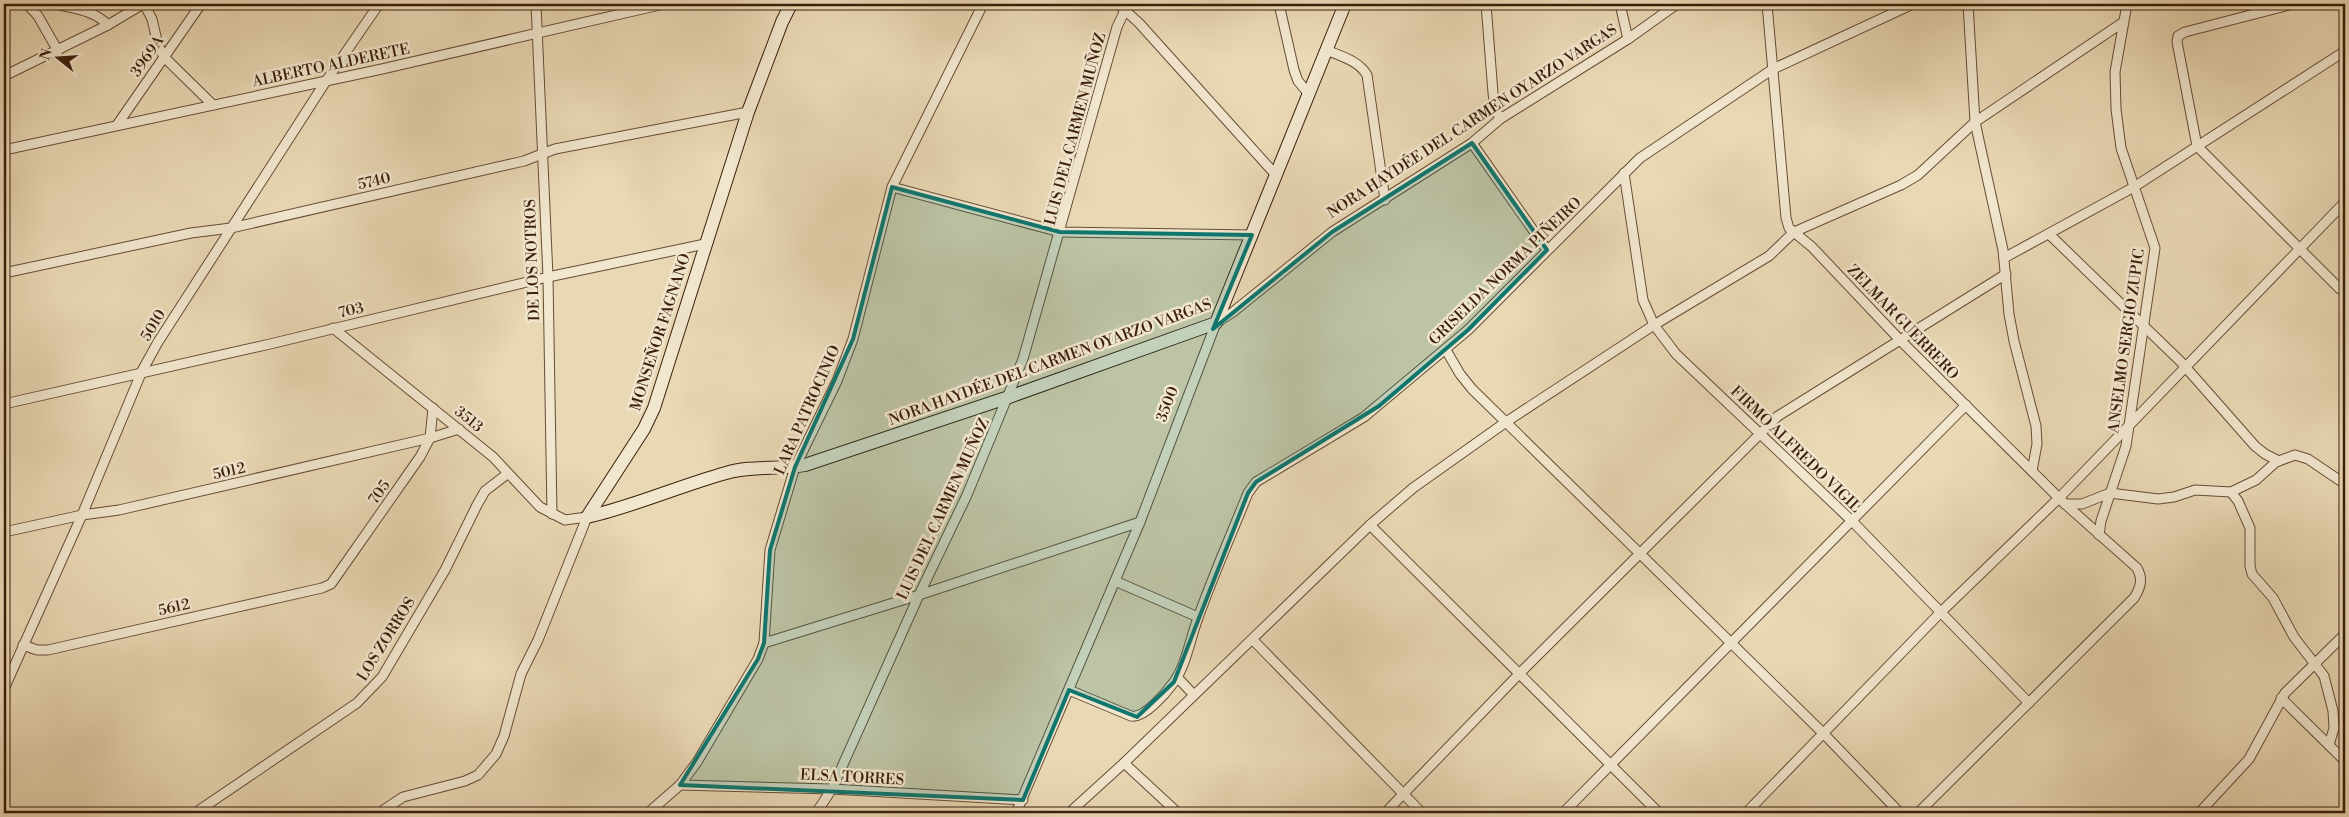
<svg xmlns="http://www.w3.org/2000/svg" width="2349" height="817" font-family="'Libre Bodoni',serif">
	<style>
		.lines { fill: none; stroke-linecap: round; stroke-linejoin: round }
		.street-casing { stroke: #664c36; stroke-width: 11 }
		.secondary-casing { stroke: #3b1e0c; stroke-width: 14 }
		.street { stroke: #f1e6ce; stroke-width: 9 }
		.secondary { stroke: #f1e6ce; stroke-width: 12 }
		.marked { fill: #0f766e; fill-opacity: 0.2; stroke: #0f766e; stroke-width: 4; stroke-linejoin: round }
		.labels { text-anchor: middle; stroke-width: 5; stroke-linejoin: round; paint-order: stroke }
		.street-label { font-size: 15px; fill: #3b1e0c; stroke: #f1e6ce }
	</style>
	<rect width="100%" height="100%" fill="#e9d8b4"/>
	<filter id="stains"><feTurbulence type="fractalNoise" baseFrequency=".004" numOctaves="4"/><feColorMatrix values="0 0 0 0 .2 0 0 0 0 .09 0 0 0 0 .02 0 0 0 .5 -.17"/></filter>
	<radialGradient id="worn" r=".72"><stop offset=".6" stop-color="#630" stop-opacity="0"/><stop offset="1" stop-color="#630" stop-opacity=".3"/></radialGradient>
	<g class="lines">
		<defs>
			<g id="street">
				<polyline points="27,4 38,16 58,51"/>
				<path d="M55,4C75,9 94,10 108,25"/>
				<polyline points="144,4 152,19 158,45 164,57 213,105"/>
				<polyline points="536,4 548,277 552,514"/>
				<polyline points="1118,4 1139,23 1275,174"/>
				<polyline points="1279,4 1294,70 1298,81 1308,93"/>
				<polyline points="1486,4 1493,93 1495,108 1500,119"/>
				<polyline points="1620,4 1628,39"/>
				<path d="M1767,4L1786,218L1789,228L1812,247L1900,340L2065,504L2137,568C2143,579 2141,587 2134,598L1918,813"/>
				<polyline points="1968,4 1975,122 2003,250 2009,314 2014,341 2036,426 2037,444 2032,471"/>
				<polyline points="2293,4 2185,32 2178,36 2177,42 2197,146 2340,289"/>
				<path d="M1326,50C1341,56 1359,61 1367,75L1385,200"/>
				<polyline points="4,76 108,25 143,4"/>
				<polyline points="117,125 201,4"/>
				<polyline points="1472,143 1547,250"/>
				<polyline points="4,150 382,69 664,4"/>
				<polyline points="1624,173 1643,300 1654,325 1676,354 1852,521 2029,703"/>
				<polyline points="892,187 1060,232 1252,235"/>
				<polyline points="2049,234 2181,362 2255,446 2265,454 2279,461"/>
				<polyline points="2004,258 2134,187 2345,51"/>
				<polyline points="4,273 191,233 231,228 524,161 555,149 748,112"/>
				<polyline points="333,328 493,457 540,507 565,520 587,517"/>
				<polyline points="1446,350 1460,374 1472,389 1823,733 1900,813"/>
				<polyline points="4,404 270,344 548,277 705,244"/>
				<polyline points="2231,492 2238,501 2250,528 2250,566 2252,574 2273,598 2294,637 2324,676 2333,711 2334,728 2329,745"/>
				<polyline points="2065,504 2082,504 2110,493 2158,499 2174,497 2195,490 2231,492 2256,480 2276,462 2295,455 2308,459 2345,484"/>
				<polyline points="1370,525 1659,813"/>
				<polyline points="4,532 82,515 119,510 430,438 459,429"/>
				<polyline points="2099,535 2101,521 2126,446 2155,248 2121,148 2116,109 2115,72 2127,4"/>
				<polyline points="1115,581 1198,617"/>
				<polyline points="1253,640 1422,813"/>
				<polyline points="764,643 919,595 1140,522"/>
				<polyline points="23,645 37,650 48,650 322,588 331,584 420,457 430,438 433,408"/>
				<polyline points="1177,677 1193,694"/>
				<polyline points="4,689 82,515 142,371 158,342 326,81 379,4"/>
				<path d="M1069,690L1131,716C1144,719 1166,693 1174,682C1187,663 1190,639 1198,618C1213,576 1231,535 1248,493L1256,482L1364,417L1468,330L1640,158L1773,69L1913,4"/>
				<polyline points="2281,698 2345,761"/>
				<polyline points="1124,763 1178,813"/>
				<polyline points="680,785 832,789 1023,800"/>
				<polyline points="195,813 357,703 382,677 445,570 477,505 485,491 507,474"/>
				<polyline points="379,813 403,797 465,781 478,775 496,754 504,736 521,674 538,640 587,517"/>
				<polyline points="648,813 680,785 697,762 758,659 764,643 770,550 795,467 837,381 853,339 892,187 983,4"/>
				<polyline points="816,813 832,789 919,595 967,495 1023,359 1117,27 1128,4"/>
				<polyline points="1016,813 1140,522 1216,323 1233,312 1332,232 1472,143 1500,119 1628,39 1677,4"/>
				<polyline points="1069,813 1124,763 1370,525 1413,488 1506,422 1654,325 1769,256 1794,232 1901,185 1918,175 1975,122 2122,23"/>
				<polyline points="1385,813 1520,673 1778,416 2006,274"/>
				<polyline points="1563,813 1966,405"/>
				<polyline points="1746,813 1941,612 2059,498 2345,202"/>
				<polyline points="2199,813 2249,759 2285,693 2345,634"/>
			</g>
			<g id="secondary">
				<path d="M587,517C635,506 679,486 726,473C751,465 779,470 805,465L1009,397L1216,323L1345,4"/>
				<polyline points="587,517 644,429 654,408 748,112 782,22 791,4"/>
			</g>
		</defs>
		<use href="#street" class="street-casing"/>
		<use href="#secondary" class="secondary-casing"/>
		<use href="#street" class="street"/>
		<use href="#secondary" class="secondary"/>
	</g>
	<path class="marked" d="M1472,143L1547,250L1468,330L1379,406L1256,482L1248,493L1174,682L1137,717L1069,690L1023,800L680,785L758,659L764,643L770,550L795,467L853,339L892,187L1060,232L1252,235L1213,329L1332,232Z"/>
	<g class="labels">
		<g class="street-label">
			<text transform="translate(147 56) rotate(-55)" y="5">3969A</text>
			<text transform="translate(331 65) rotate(-12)" y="5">ALBERTO ALDERETE</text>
			<text transform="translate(1472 121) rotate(-33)" y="5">NORA HAYDÉE DEL CARMEN OYARZO VARGAS</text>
			<text transform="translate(1075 129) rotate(-75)" y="5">LUIS DEL CARMEN MUÑOZ</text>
			<text transform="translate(374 181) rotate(-13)" y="5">5740</text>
			<text transform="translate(532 260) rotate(-92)" y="5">DE LOS NOTROS</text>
			<text transform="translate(1505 271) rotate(-44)" y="5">GRISELDA NORMA PIÑEIRO</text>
			<text transform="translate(351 310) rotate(-13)" y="5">703</text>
			<text transform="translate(1903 322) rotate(46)" y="5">ZELMAR GUERRERO</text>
			<text transform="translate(153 325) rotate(-59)" y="5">5010</text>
			<text transform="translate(660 332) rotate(-72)" y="5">MONSEÑOR FAGNANO</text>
			<text transform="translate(2126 341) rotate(-82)" y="5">ANSELMO SERGIO ZUPIC</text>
			<text transform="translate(1050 362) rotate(-20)" y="5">NORA HAYDÉE DEL CARMEN OYARZO VARGAS</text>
			<text transform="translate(1167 404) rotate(-69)" y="5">3500</text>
			<text transform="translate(807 410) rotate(-66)" y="5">LARA PATROCINIO</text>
			<text transform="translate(469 419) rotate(39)" y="5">3513</text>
			<text transform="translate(1796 449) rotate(44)" y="5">FIRMO ALFREDO VIGIL</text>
			<text transform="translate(229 471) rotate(-13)" y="5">5012</text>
			<text transform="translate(379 492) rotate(-55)" y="5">705</text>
			<text transform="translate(943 509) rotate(-65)" y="5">LUIS DEL CARMEN MUÑOZ</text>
			<text transform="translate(174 607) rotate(-13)" y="5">5612</text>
			<text transform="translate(386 639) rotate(-58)" y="5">LOS ZORROS</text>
			<text transform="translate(852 777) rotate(3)" y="5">ELSA TORRES</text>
		</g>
	</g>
	<rect width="2349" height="817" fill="none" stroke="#e9d8b4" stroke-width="20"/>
	<rect x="5" y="5" width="2339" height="807" fill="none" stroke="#3b1e0c" stroke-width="2.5"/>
	<rect x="10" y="10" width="2329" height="797" fill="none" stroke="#3b1e0c"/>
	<g transform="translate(58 58) rotate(287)" stroke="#f1e6ce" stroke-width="4" paint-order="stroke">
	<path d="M0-4L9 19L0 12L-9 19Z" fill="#3b1e0c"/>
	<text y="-8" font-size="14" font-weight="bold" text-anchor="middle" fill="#3b1e0c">N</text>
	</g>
	<rect width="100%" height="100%" filter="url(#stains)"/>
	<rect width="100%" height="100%" fill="url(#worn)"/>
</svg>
